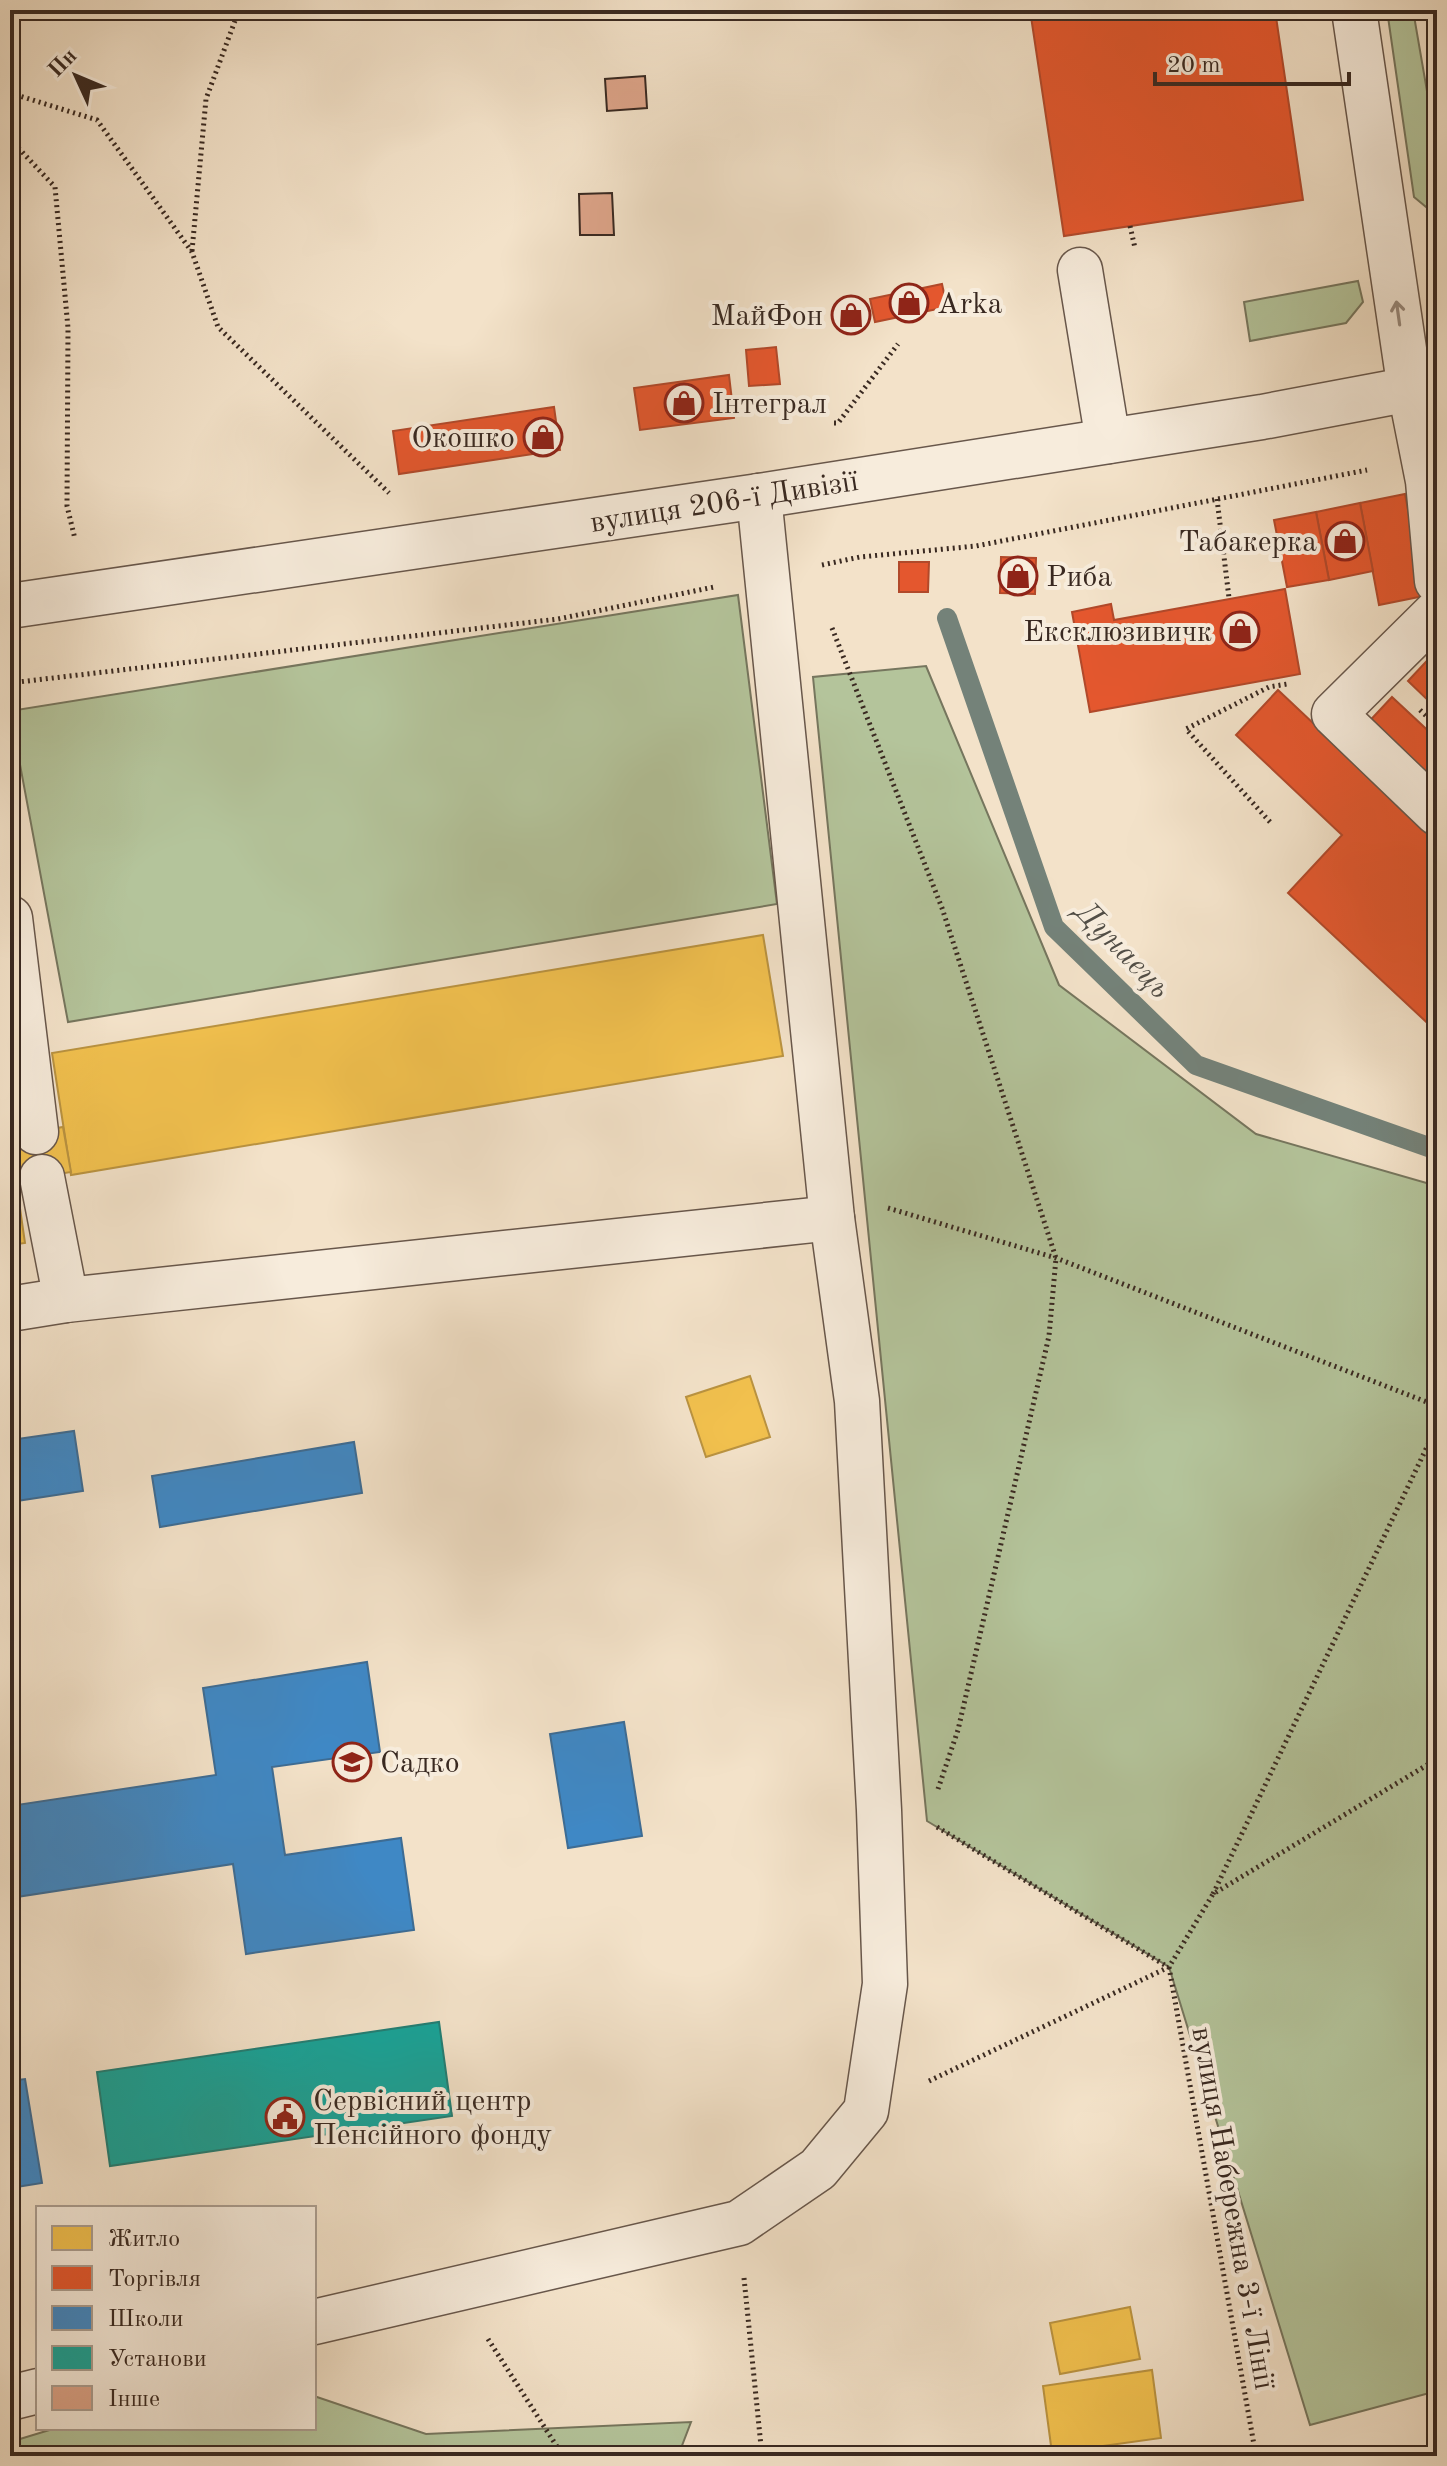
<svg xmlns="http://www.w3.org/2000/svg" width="1447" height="2466" font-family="'Old Standard TT',serif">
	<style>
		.green { fill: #b4c49b; stroke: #76765e; stroke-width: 2 }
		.homes { fill: #f2c14e; stroke: #ba9340; stroke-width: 2 }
		.shops { fill: #e4572e; stroke: #b1492a; stroke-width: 2 }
		.schools { fill: #3f88c5; stroke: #3d6c94; stroke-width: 2 }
		.public { fill: #17a398; stroke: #217e74; stroke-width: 2 }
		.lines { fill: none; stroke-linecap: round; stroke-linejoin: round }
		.stream { stroke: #748279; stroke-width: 20 }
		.building { fill: #dda489; stroke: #392921; stroke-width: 2 }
		.minor-casing { stroke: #68574b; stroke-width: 47 }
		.path { stroke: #392921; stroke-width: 5; stroke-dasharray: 2 4; stroke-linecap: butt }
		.minor { stroke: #f7ecdc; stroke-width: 44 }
		.oneway { stroke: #988a7e }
		.labels { text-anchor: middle; stroke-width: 8; stroke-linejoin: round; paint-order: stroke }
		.poi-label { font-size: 30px; fill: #392921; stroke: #f7ecdc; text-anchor: start }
		.street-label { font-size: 30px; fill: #392921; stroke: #f7ecdc }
		.water-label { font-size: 32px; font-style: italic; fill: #524e46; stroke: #f7ecdc }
	</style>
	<rect width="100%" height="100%" fill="#f3e2c9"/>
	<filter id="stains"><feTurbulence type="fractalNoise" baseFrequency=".0025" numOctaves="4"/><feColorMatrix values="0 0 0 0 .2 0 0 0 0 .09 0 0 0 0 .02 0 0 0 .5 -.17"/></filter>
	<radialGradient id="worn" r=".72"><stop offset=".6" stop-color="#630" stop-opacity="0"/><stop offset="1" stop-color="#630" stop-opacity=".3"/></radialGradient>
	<g class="green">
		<polygon points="1387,10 1413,10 1437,149 1437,204 1431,211 1414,197"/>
		<polygon points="1358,281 1363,302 1346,323 1250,341 1244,302"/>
		<polygon points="738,595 777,904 68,1022 10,711"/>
		<polygon points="926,666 1059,985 1256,1134 1437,1186 1437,1353 1429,1371 1437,1383 1437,2391 1310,2425 1169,1967 927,1821 813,677"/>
		<polygon points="314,2396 426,2434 691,2422 678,2456 10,2456 10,2442 56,2428 314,2428"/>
	</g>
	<g class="homes">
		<polygon points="763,935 783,1056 71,1175 52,1053"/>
		<polygon points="63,1127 71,1172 16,1181 25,1243 10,1245 10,1136"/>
		<polygon points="750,1376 770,1437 706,1457 686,1397"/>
		<polygon points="1130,2307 1140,2359 1060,2374 1050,2323"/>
		<polygon points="1152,2370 1161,2438 1052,2453 1043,2386"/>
	</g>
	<g class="shops">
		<polygon points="1030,10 1275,10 1303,200 1064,236"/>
		<polygon points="942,284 947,307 875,322 870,299"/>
		<polygon points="862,303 865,325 840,327 837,305"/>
		<polygon points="776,347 780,384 749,386 746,350"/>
		<polygon points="729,375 734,418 640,430 634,388"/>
		<polygon points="554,407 560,450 399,474 393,431"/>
		<polygon points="1405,494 1424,596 1379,605 1360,503"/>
		<polygon points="1360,503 1373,571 1329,580 1316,512"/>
		<polygon points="1316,512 1329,580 1287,587 1274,520"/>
		<polygon points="1001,557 1036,558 1035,594 1000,593"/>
		<polygon points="899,562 929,562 928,592 899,592"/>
		<polygon points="1285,589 1300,674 1090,712 1072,612 1111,604 1114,620"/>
		<polygon points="1437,650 1437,709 1408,681"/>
		<polygon points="1278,690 1437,840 1437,1032 1288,893 1342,835 1236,735"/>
		<polygon points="1392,697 1437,739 1437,798 1363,728"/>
	</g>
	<g class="schools">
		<polygon points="74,1431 83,1491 10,1502 10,1440"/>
		<polygon points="354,1442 362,1493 160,1527 152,1476"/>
		<polygon points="367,1662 380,1752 272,1767 285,1855 401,1838 414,1930 246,1954 233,1864 10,1898 10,1806 216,1775 203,1688"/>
		<polygon points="624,1722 642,1836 568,1848 550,1734"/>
		<polygon points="25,2079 42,2183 10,2188 10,2081"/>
	</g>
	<polygon class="public" points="439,2022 452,2116 110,2166 97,2072"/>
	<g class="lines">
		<polyline class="stream" points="947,618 1054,927 1196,1065 1437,1150"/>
	</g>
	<g class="building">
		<polygon points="645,76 647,108 607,111 605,79"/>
		<polygon points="612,193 614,235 580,235 579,194"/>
	</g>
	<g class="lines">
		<defs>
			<g id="minor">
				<polyline points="1354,10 1410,390 1428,481 1437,581"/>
				<polyline points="1080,270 1108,441"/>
				<polyline points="10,606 759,496 1262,417 1437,384"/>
				<polyline points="1437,612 1334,714 1437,813"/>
				<polyline points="10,918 36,1132"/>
				<polyline points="42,1177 66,1300"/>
				<polyline points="10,1309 66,1300 832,1218"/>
				<polyline points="314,2322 739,2223 818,2169 866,2111 885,1984 879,1810 857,1401 832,1218 759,496"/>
				<polyline points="10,2398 38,2391"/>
			</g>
		</defs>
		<use href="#minor" class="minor-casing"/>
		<g class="path">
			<polyline points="10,93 97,120 192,252 218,327 389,493"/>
			<polyline points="10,139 55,187 68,328 67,506 75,539"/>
			<polyline points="1130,226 1135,248"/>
			<polyline points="192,251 206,99 239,10"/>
			<polyline points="834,423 838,423 898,344"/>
			<polyline points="1217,499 1229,598"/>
			<polyline points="822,565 860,557 976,546 1367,470"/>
			<polyline points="832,628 942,908 1056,1258 1049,1336 958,1730 938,1789"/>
			<polyline points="10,683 558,619 714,587"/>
			<polyline points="1420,710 1437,726"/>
			<polyline points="1270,822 1186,729 1269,687 1287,684"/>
			<polyline points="888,1208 1056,1258 1437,1406"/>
			<polyline points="937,1827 1168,1967"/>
			<polyline points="1213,1894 1437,1426"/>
			<polyline points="1169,1967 1256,2456"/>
			<polyline points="929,2081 1169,1967 1213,1894 1437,1759"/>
			<polyline points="744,2278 762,2456"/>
			<polyline points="488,2339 563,2456"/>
		</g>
		<use href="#minor" class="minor"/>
	</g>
	<defs><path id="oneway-shaft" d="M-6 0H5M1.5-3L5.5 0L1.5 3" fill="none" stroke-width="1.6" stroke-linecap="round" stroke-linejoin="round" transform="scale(2)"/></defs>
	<use class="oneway" href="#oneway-shaft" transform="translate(1398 313) rotate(-98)"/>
	<defs>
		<symbol id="shop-ring" viewBox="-11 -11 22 22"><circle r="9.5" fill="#f7ecdc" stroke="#8f2418" stroke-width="1.5"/><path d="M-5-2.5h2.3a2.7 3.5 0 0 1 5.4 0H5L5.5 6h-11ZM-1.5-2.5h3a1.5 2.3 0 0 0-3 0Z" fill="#8f2418"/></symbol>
		<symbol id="school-ring" viewBox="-11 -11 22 22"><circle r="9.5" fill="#f7ecdc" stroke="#8f2418" stroke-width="1.5"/><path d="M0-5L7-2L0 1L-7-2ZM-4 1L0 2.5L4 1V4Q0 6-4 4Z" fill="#8f2418"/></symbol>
		<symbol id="civic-ring" viewBox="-11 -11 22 22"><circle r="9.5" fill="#f7ecdc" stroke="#8f2418" stroke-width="1.5"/><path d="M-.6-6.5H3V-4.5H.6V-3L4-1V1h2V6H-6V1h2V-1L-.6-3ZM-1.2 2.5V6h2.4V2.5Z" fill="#8f2418"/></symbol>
	</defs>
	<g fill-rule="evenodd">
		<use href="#shop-ring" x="887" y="281" width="44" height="44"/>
		<use href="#shop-ring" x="829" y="293" width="44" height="44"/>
		<use href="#shop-ring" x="662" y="381" width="44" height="44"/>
		<use href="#shop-ring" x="521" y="415" width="44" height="44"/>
		<use href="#shop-ring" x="1323" y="519" width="44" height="44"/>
		<use href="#shop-ring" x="996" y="554" width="44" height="44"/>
		<use href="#shop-ring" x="1218" y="609" width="44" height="44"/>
		<use href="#school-ring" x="330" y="1740" width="44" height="44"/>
		<use href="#civic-ring" x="263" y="2095" width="44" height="44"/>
	</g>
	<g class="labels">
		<g class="poi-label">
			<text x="937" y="313">Arka</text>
			<text x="823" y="325" text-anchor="end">МайФон</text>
			<text x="712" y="413">Інтеграл</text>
			<text x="515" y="447" text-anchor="end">Окошко</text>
			<text x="1317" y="551" text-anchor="end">Табакерка</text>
			<text x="1046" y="586">Риба</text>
			<text x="1212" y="641" text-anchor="end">Ексклюзивичк</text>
			<text x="380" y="1772">Садко</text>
			<text x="313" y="2110">Сервісний центр<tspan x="313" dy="34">Пенсійного фонду</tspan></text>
		</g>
		<g class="street-label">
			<text transform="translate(724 501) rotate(-9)" y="10">вулиця 206-ї Дивізії</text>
			<text transform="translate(1234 2208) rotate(80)" y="10">вулиця Набережна 3-ї Лінії</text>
		</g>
		<g class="water-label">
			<text transform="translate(1124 949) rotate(46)" y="11">Дунаець</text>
		</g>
	</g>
	<rect width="1447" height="2466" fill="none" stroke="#f3e2c9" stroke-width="40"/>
	<rect x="12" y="12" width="1423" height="2442" fill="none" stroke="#392921" stroke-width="4"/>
	<rect x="20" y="20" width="1407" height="2426" fill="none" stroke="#392921" stroke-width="2"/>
	<rect x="36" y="2206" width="280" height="224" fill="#f7ecdc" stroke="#ab9e91" stroke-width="2"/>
	<rect x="52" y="2226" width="40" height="24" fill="#f2c14e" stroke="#ab9e91" stroke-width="2"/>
	<text x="108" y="2246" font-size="24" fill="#392921">Житло</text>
	<rect x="52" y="2266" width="40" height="24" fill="#e4572e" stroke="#ab9e91" stroke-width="2"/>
	<text x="108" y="2286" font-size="24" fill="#392921">Торгівля</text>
	<rect x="52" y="2306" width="40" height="24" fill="#3f88c5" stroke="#ab9e91" stroke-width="2"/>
	<text x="108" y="2326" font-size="24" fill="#392921">Школи</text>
	<rect x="52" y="2346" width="40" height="24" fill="#17a398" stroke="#ab9e91" stroke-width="2"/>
	<text x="108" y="2366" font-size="24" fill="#392921">Установи</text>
	<rect x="52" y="2386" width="40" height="24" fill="#dda489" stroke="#ab9e91" stroke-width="2"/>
	<text x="108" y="2406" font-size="24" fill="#392921">Інше</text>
	<g transform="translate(76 76) rotate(314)" stroke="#f7ecdc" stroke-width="6" paint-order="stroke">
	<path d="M0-6L14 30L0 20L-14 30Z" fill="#392921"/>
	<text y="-12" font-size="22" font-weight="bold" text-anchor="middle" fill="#392921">Пн</text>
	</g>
	<path d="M1155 72v12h194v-12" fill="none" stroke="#392921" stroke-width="4"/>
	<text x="1167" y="72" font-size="24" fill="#392921" stroke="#f7ecdc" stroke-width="6" paint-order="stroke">20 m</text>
	<rect width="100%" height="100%" filter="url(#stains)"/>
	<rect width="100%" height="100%" fill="url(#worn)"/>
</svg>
